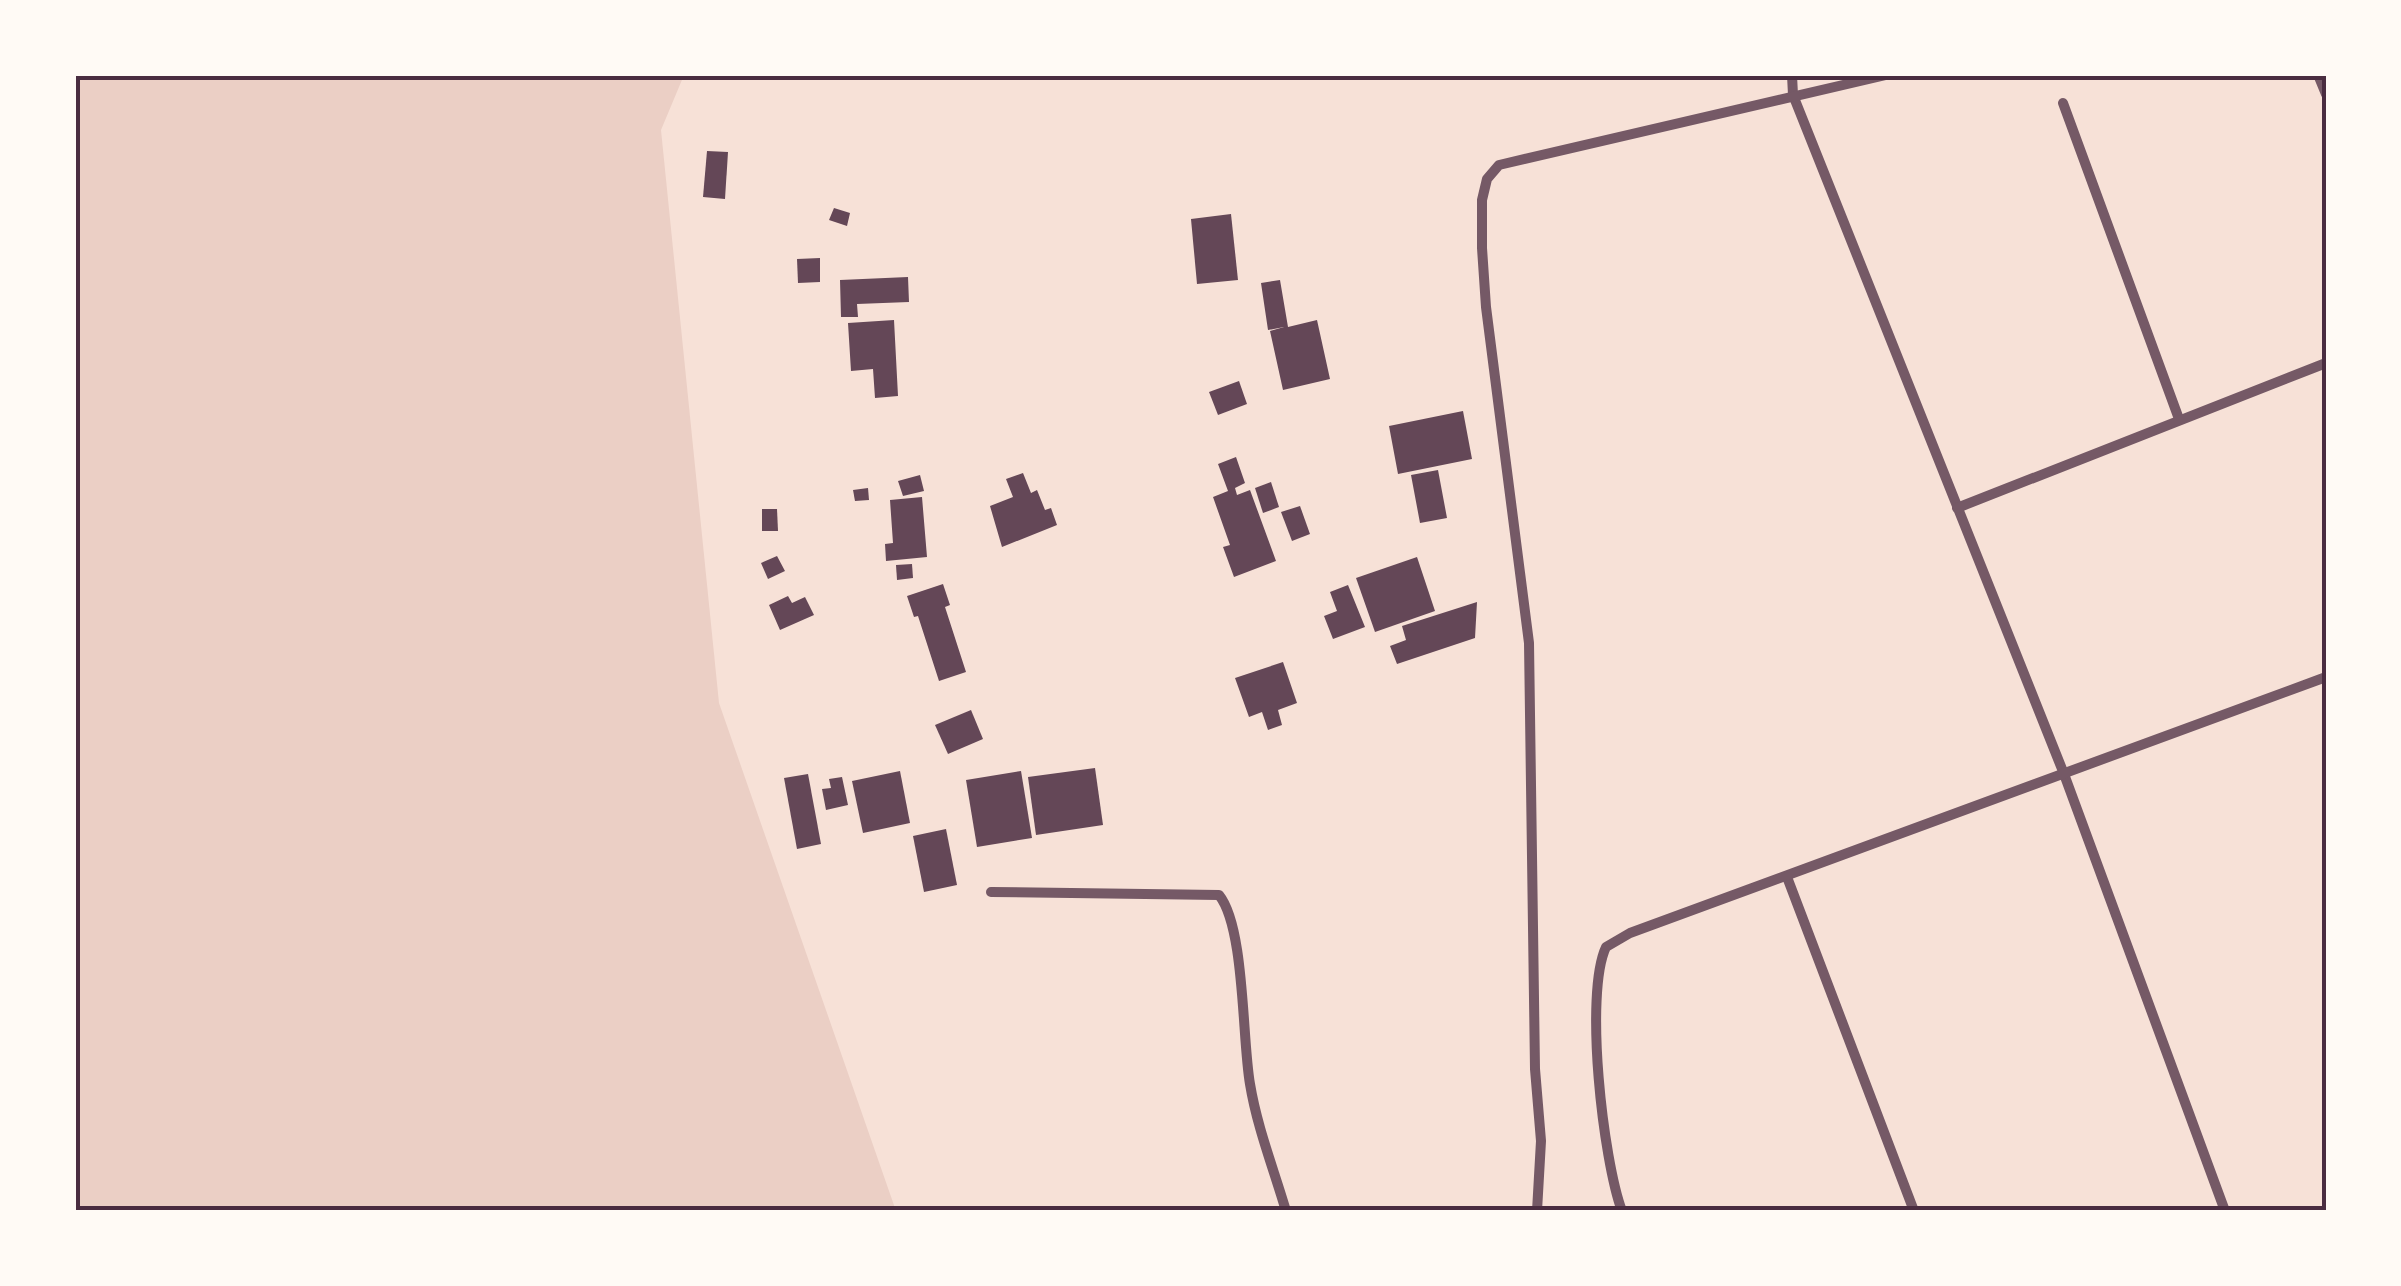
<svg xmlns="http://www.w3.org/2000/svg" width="2401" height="1286" font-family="'Archivo Narrow',sans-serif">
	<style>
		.green { fill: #ebcfc5 }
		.building { fill: #644757 }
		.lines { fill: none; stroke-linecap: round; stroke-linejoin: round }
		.minor { stroke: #755966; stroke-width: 10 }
		.neatline { fill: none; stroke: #4a2c40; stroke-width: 4 }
	</style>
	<rect width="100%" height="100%" fill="#f7e1d7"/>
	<polygon class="green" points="75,75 684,75 661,130 719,703 896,1211 75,1211"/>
	<g class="building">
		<polygon points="707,151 728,152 725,199 703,197"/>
		<polygon points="834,208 850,213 847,226 829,220"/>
		<polygon points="1231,214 1238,280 1197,284 1191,219"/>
		<polygon points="820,258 820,282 798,283 797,259"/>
		<polygon points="908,277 909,302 857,304 858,317 841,317 840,280"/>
		<polygon points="1280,280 1288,327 1317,320 1330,379 1283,390 1270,331 1284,327 1268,330 1261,283"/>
		<polygon points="894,320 898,396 875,398 873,369 851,371 848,323"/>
		<polygon points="1239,381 1247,404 1218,415 1209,392"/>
		<polygon points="1463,411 1472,459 1398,474 1389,426"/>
		<polygon points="1236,457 1245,483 1235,488 1237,495 1250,490 1276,561 1234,577 1223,547 1230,545 1213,497 1228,491 1218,464"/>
		<polygon points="1438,470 1447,518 1420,523 1411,475"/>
		<polygon points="1023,473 1031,493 1037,490 1045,510 1051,508 1057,525 1002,547 990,506 1013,497 1006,479"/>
		<polygon points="920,475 924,491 903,496 898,481"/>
		<polygon points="1271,482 1279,507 1263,513 1255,488"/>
		<polygon points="868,488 869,500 855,501 853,490"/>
		<polygon points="922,497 927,557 886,561 885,544 893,543 890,500"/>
		<polygon points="1300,506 1310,534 1292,541 1281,512"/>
		<polygon points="762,509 777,509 778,531 762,531"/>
		<polygon points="777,556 785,571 768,579 761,563"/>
		<polygon points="1417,557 1435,611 1375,632 1356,578"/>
		<polygon points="912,564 913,578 897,580 896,565"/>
		<polygon points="943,584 950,605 945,607 966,672 939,681 918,616 914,617 907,596"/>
		<polygon points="1348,585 1365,627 1333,639 1324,616 1337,611 1330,592"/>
		<polygon points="788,596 792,603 805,597 814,615 780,630 769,605"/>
		<polygon points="1477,602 1475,638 1397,664 1390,646 1406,640 1402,626"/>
		<polygon points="1283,662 1297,703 1278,710 1282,725 1268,730 1262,712 1249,717 1235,678"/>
		<polygon points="971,710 983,739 948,754 935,725"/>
		<polygon points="1095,768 1103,825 1036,835 1028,777"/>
		<polygon points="900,771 910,823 863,833 852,781"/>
		<polygon points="1021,771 1032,838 977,847 966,780"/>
		<polygon points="808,774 821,844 797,849 784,778"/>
		<polygon points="842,777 848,805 826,810 822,789 831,788 829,779"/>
		<polygon points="946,829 957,885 924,892 913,836"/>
	</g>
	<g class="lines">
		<g class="minor">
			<polyline points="1792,75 1793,95 2064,774 2225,1211"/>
			<polyline points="2319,77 2326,94"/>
			<polyline points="2063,103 2179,419"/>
			<polyline points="1957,508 2326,363"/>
			<polyline points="1787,877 1914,1211"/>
			<path d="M991,892L1219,895C1245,927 1242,1039 1250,1084C1257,1127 1274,1170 1286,1211"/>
			<polyline points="1537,1211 1541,1141 1535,1069 1529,643 1486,307 1482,248 1482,200 1487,179 1499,165 1886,75"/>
			<path d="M1622,1211C1603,1160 1584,994 1606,947L1630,933L2326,677"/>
		</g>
	</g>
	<rect width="2401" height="1286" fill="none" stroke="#fffaf5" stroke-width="155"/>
	<rect x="78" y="78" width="2246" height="1130" class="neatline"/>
</svg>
